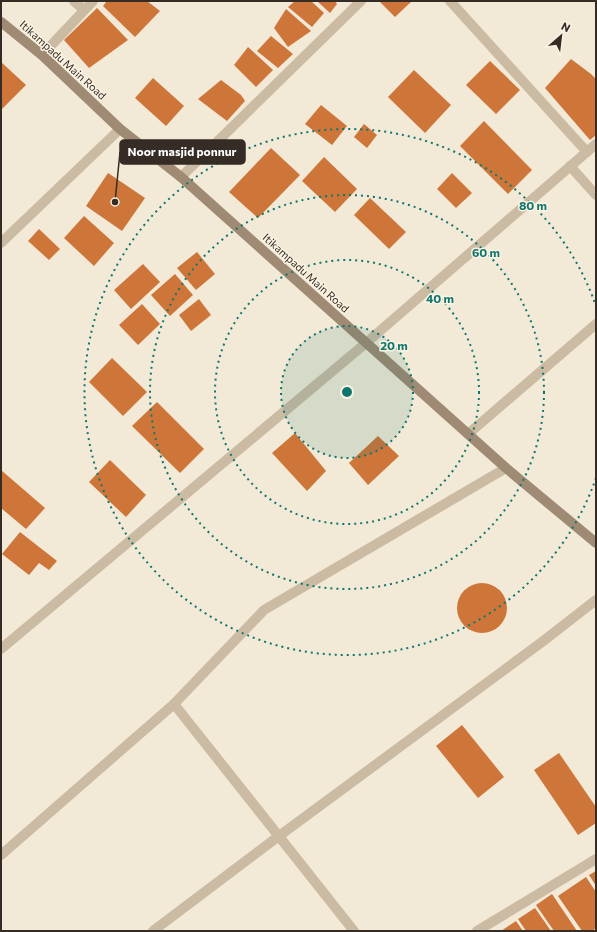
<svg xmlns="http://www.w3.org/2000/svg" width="597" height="932" font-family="Commissioner,sans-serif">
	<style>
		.building { fill: #ce753a }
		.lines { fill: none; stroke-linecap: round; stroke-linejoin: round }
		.street { stroke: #cbbba3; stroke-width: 10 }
		.secondary { stroke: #9f8a74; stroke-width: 10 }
		.ring { fill: none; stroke: #0f766e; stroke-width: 2; stroke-dasharray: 2 4 }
		.labels { text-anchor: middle; stroke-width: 3; stroke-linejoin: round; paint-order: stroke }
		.street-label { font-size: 11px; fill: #352d25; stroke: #faf3e3 }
		.centre { fill: #0f766e; stroke: #faf3e3; stroke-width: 2 }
		.ring-label { font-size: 12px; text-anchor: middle; font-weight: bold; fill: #0f766e; stroke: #faf3e3; stroke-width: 3; stroke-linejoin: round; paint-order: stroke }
		.leader { fill: none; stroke: #352d25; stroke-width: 1.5 }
		.callout-dot { fill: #352d25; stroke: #faf3e3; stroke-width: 1.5 }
		.callout { fill: #352d25; stroke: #352d25; stroke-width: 1.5 }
		.callout-label { font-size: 12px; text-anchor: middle; font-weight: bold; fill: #fff }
	</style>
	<rect width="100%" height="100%" fill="#f2ead7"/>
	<g class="building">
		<polygon points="107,1 147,1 160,11 135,37 103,6"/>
		<polygon points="295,1 311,1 324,13 312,27 288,7"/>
		<polygon points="317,1 335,1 337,4 330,13"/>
		<polygon points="379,1 412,1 395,17"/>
		<polygon points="97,8 128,40 89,68 64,40"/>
		<polygon points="286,9 311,31 288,47 274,28"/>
		<polygon points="271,36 293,54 278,68 257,51"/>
		<polygon points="248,47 273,70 256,87 234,65"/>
		<polygon points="571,59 591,74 596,79 596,135 590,140 545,88"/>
		<polygon points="490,61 520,90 496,114 466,85"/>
		<polygon points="1,62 26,85 1,110"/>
		<polygon points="414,70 451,105 425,133 388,97"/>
		<polygon points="153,78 184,106 166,126 135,98"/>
		<polygon points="221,80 241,95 245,101 227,121 198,99"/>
		<polygon points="321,105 347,126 332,145 305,124"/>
		<polygon points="484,121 532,170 508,194 460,146"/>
		<polygon points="364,124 377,135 367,148 354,137"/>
		<polygon points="271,148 300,175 258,218 229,192"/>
		<polygon points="324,157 357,189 335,212 302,181"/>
		<polygon points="108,173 145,198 122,231 86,206"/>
		<polygon points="452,173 472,193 456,208 437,189"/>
		<polygon points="370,198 406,232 389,249 354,215"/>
		<polygon points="84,216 114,243 94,266 64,238"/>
		<polygon points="39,229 60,249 49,260 28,241"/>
		<polygon points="197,252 215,274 196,290 177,268"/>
		<polygon points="143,264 160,282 131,309 114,290"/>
		<polygon points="175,274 193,295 170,316 151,295"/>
		<polygon points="199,299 211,315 191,331 179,315"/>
		<polygon points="142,304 160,324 138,345 119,325"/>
		<polygon points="112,358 147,392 123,416 89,382"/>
		<polygon points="157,402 204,449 180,473 132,426"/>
		<polygon points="295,433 326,471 307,491 272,453"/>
		<polygon points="378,436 399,456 368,485 349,463"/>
		<polygon points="110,460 146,495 126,517 89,482"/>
		<polygon points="1,470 45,508 26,529 1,508"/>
		<polygon points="20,532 57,561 49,570 39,563 29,575 2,554"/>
		<circle cx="482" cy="608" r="25"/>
		<polygon points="462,725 504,777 478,798 436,746"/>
		<polygon points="559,753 596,807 596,823 578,835 534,770"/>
		<polygon points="596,871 596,886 589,875"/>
		<polygon points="586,877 596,892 596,928 592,931 582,931 558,896"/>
		<polygon points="552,894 577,931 554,931 536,905"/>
		<polygon points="535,908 551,931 526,931 518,919"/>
		<polygon points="516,921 523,931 501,931"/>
	</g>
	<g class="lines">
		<g class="street">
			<polyline points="74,1 84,10"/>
			<polyline points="450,1 587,152"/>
			<polyline points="42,55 93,1"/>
			<polyline points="570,166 596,195"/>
			<polyline points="181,177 361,1"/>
			<polyline points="1,243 120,129"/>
			<polyline points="468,434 596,324"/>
			<polyline points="1,649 366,343 596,144"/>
			<polyline points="174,704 354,931"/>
			<polyline points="1,855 174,704 264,610 506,468"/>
			<polyline points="153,931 279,836 542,642 596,600"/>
			<polyline points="477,931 596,859"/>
		</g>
		<polyline class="secondary" points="1,22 42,55 120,129 181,177 506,468 596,543"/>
	</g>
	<circle cx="347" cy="392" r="66" fill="#0f766e" fill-opacity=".12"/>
	<g class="ring">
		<circle cx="347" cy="392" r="66"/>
		<circle cx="347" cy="392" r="132"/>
		<circle cx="347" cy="392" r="197"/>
		<path d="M596 478A263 263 0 1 1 596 306"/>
	</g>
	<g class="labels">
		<g class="street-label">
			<text transform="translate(63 60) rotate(42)" y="4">Itikampadu Main Road</text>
			<text transform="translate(306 273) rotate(42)" y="4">Itikampadu Main Road</text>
		</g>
	</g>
	<circle cx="347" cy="392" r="6" class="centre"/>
	<g class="ring-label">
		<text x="533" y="210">80 m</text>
		<text x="486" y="257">60 m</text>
		<text x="440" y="303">40 m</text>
		<text x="394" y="350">20 m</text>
	</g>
	<path class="leader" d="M115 202L120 152"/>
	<circle class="callout-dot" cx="115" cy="202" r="4"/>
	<rect class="callout" x="120" y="140" width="125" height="24" rx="4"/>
	<g class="callout-label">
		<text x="182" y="156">Noor masjid ponnur</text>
	</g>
	<rect width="597" height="932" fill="none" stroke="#352d25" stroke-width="4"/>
	<g transform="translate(561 36) rotate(28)" stroke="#faf3e3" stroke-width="3" paint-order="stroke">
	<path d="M0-3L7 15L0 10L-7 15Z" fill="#352d25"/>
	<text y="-6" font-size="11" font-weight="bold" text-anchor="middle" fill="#352d25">N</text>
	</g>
</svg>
